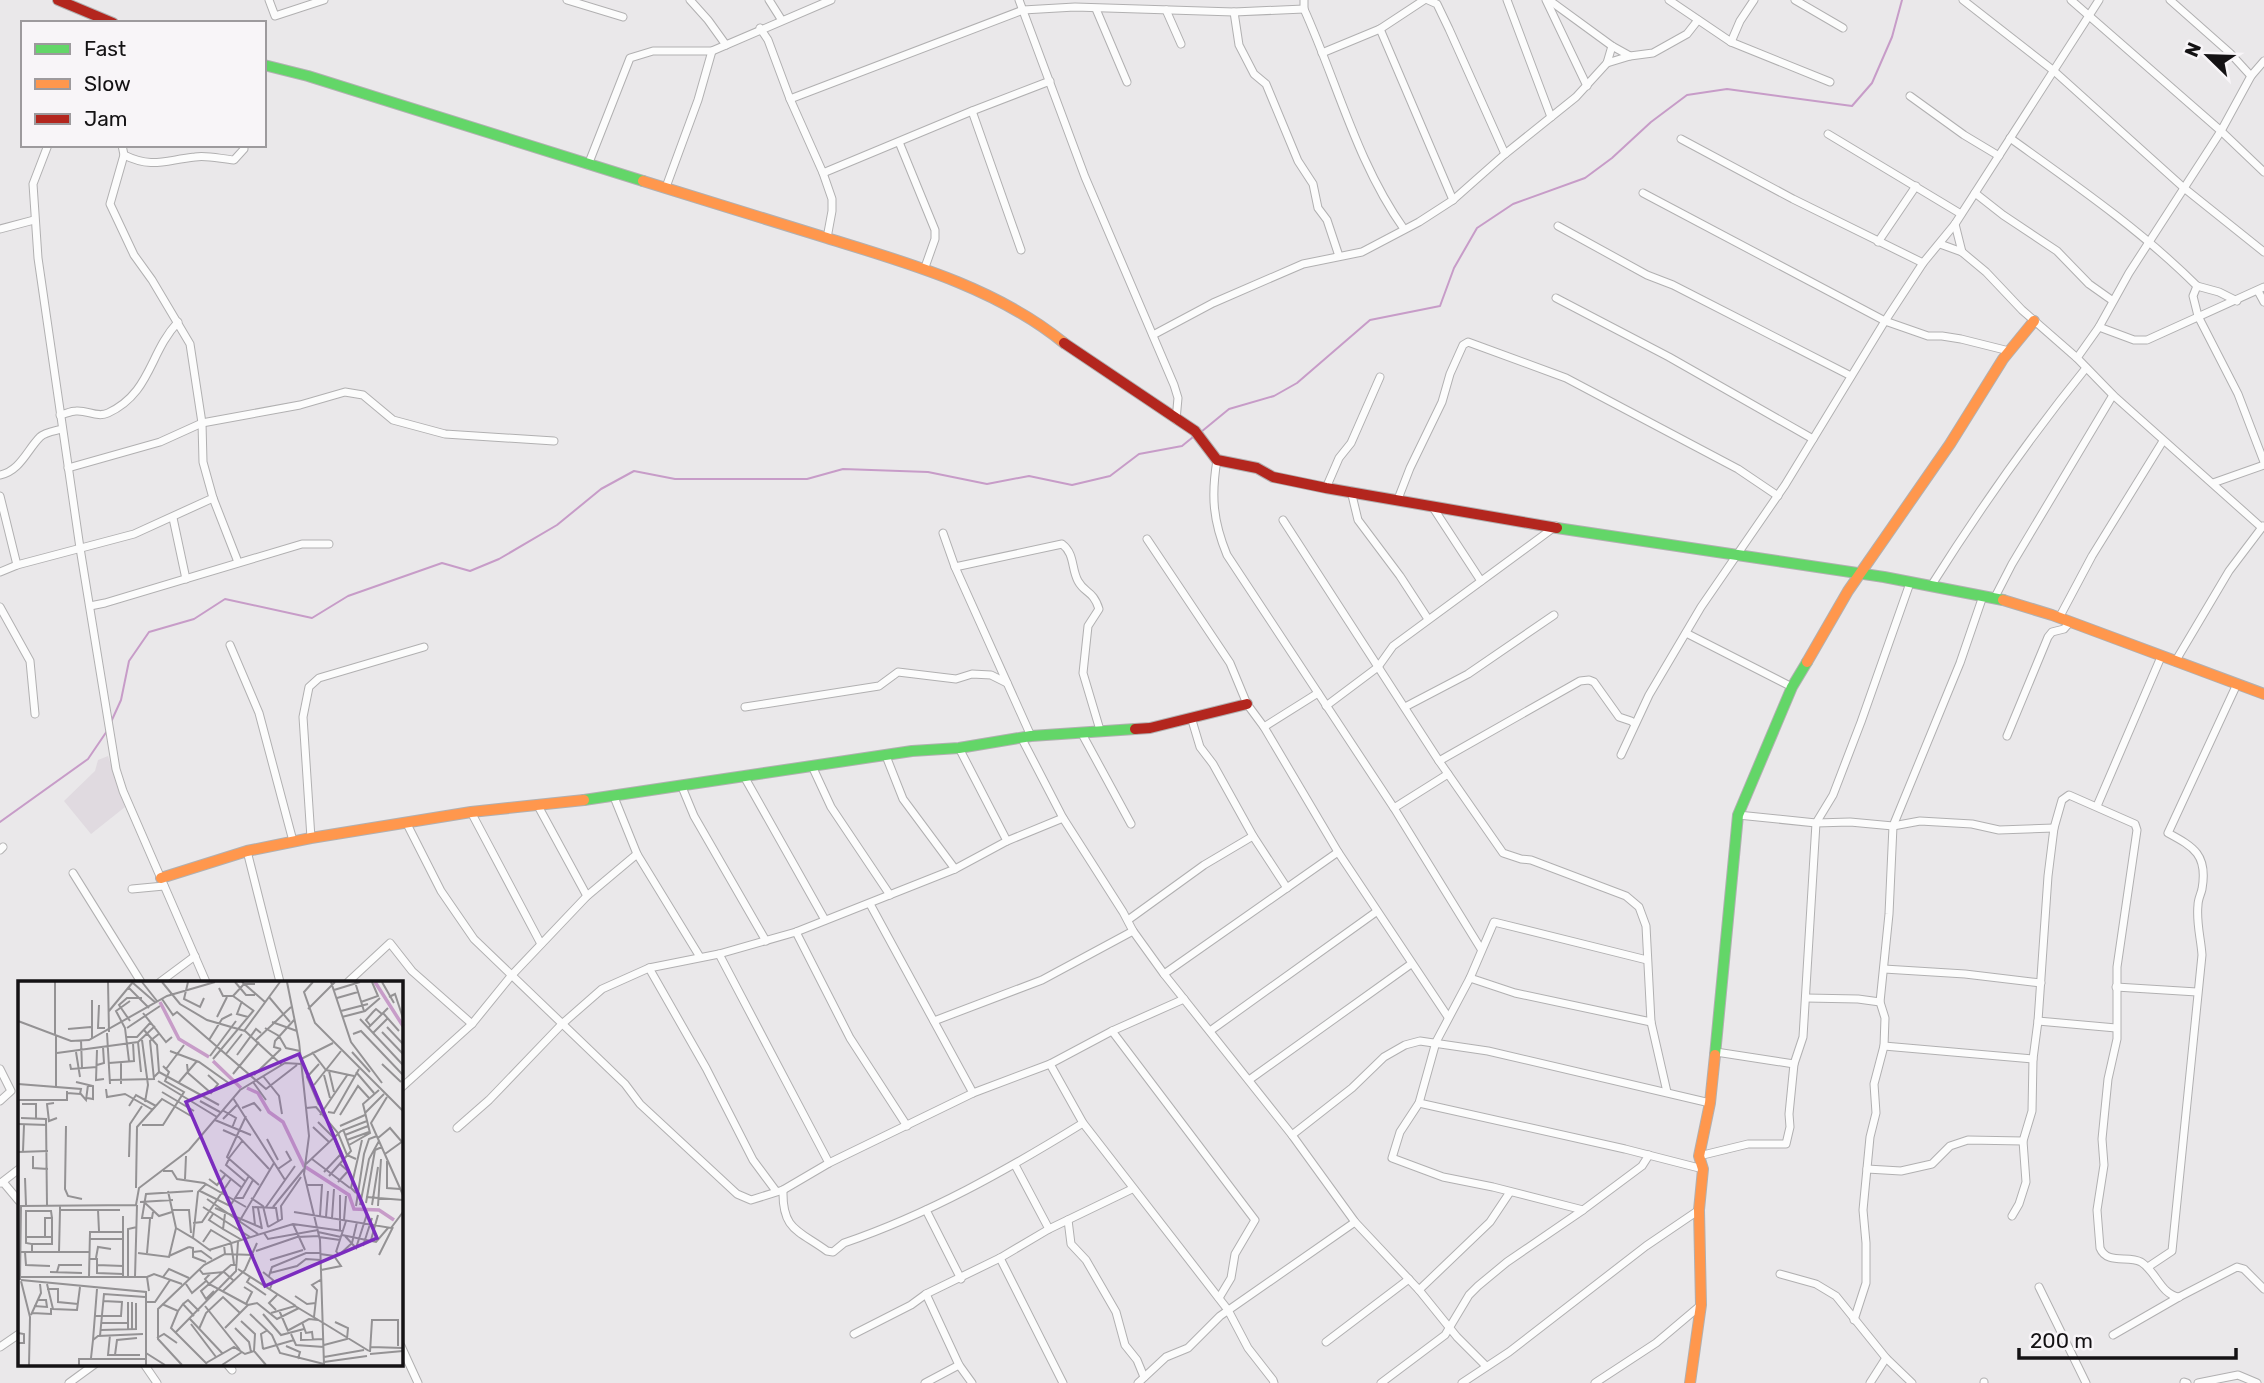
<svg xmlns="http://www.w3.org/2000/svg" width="2264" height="1383" font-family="Rubik,sans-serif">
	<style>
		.built { fill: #e0dae0 }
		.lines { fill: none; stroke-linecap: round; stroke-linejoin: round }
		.stream { stroke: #c79cc8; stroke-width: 2 }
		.street-casing { stroke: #b1b0b1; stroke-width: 9 }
		.fast-casing { stroke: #b1b0b1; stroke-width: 12 }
		.slow-casing { stroke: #b1b0b1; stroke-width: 12 }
		.jam-casing { stroke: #b1b0b1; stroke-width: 12 }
		.street { stroke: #fcfcfc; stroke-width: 7 }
		.fast { stroke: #63d668; stroke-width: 10 }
		.slow { stroke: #ff974d; stroke-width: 10 }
		.jam { stroke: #b3261e; stroke-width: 10 }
		.inset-river { fill: none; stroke: #c79cc8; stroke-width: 3.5 }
		.inset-road { fill: none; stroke: #949294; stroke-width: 2 }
		.view { fill: #7b2cbf; fill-opacity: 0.15; stroke: #7b2cbf; stroke-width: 3.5 }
		.inset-edge { fill: none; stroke: #141214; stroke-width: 3.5 }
	</style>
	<rect width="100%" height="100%" fill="#eae8ea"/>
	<polygon class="built" points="108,756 125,807 91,834 64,801 95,771 98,760"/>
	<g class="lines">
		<g class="stream">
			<polyline points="1201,432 1229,409 1274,396 1297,383 1370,320 1440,306 1454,268 1477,228 1513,204 1585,178 1612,158 1651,122 1687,95 1727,89 1852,106 1872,83 1892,37 1902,0"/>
			<polyline points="111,722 121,700 129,661 149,632 194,619 225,599 312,618 348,596 442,563 470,571 499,559 557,525 601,489 634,471 675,479 807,479 843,469 928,472 987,484 1029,476 1072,485 1110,476 1139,454 1182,446 1193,437"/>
			<polyline points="0,822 88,759 107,731"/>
		</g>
		<defs>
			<g id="street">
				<polyline points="269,0 275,16 324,0"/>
				<polyline points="567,0 623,17"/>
				<polyline points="690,0 708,20 726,45"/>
				<polyline points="769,0 781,19"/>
				<polyline points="1019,0 1085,177 1174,385 1178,398 1176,420"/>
				<path d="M1304,0V9C1337,82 1357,163 1404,229"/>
				<polyline points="1428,0 1437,4 1449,29 1505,154"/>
				<polyline points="1507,0 1551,117"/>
				<polyline points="1546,0 1587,86"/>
				<polyline points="1549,0 1612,46 1630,56 1653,53 1687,34 1698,20"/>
				<polyline points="1669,0 1731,42 1830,82"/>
				<polyline points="1795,0 1843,28"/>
				<polyline points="1963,0 2054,71 2184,188 2264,252"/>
				<polyline points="2071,0 2221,131 2264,172"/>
				<polyline points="2170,0 2230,53 2251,76"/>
				<polyline points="1096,9 1127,82"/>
				<polyline points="1166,10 1181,44"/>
				<polyline points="1234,12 1239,45 1254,74 1266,84 1298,161 1313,184 1318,208 1327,220 1339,256"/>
				<polyline points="760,28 768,40 790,99 823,173 832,199 832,211 827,238"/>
				<polyline points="1380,29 1453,200"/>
				<polyline points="1731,42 1740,21 1754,0"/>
				<polyline points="1322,53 1380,29 1424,0"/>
				<polyline points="1607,63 1630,56"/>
				<polyline points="1910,96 1964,135 1999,156"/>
				<polyline points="790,99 1023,10 1075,7 1234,12 1304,9"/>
				<polyline points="972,111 1021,250"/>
				<polyline points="1828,134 1961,214"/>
				<path d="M2010,138C2074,184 2141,230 2197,286L2193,296L2198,316L2238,394L2264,462"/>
				<polyline points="1681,139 1793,199 1923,263"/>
				<polyline points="899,142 935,230 935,239 924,270"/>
				<polyline points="48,145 33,184 38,258 80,548 116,769 123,791 206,982"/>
				<path d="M124,155C153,169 165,160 195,157C207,155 221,159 234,160L244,149V145"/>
				<polyline points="588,165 630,58 653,51 712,51 831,0"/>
				<polyline points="823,173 972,111 1050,81"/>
				<polyline points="666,187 698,100 712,51"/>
				<polyline points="1643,193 1885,321 1928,336 1942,336 1961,339 2009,351"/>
				<polyline points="1975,193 2003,215 2057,251 2089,284 2113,301"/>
				<polyline points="1955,224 1962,252"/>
				<polyline points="1558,226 1647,275 1673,285 1851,376"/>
				<polyline points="0,229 34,220"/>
				<polyline points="1878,242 1916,186"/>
				<polyline points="1940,244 1962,252 1986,272 2022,310 2077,358 2113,395 2261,527"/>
				<polyline points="2197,286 2219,292 2237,301"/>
				<polyline points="2258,291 2264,302"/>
				<polyline points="1556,298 1669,357 1813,439"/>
				<polyline points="2099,327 2134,340 2147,340 2264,287"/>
				<polyline points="1153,335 1213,303 1303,264 1362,252 1419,222 1453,200 1505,154 1576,97 1607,63 1612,46"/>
				<polyline points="2077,358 2099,327 2129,273 2221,131 2251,76 2264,61"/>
				<path d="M60,415C65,414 71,411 76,411C88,410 97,418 108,413C151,393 149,353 178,322"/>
				<path d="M1217,460C1211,496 1213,521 1227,555L1394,808L1481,949"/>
				<polyline points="68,468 160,442 202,423 300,405 345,392 363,395 393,420 445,434 554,441"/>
				<path d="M0,475C20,471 27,450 40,437C45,432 55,431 62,429"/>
				<polyline points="2213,483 2264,465"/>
				<polyline points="1326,488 1339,458 1351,443 1380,377"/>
				<polyline points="1351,491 1358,520 1400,576 1428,619"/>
				<polyline points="0,496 17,565"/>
				<polyline points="213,498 238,562"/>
				<polyline points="1398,499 1410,468 1442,402 1450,374 1463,345 1468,342 1566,378 1738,469 1778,496"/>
				<polyline points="1432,506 1481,581"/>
				<polyline points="173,518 186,579"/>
				<polyline points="1283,520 1439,761 1503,853 1521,859 1531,860 1626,896 1639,907 1646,926 1651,1022 1667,1092"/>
				<polyline points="943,533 955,567 1031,736"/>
				<polyline points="1147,539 1230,663 1247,704 1264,727 1338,852 1448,1017"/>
				<path d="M955,567L1062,544C1075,554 1071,568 1078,581C1085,594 1093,590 1099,609L1088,626L1083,673L1100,730"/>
				<polyline points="0,572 17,565 134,534 213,498 203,462 202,423 190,344 152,280 134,255 110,204 124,155 122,145"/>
				<path d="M1931,586C1979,510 2030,437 2086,368"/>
				<polyline points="1995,597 2012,564 2113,395"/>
				<polyline points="90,606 105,603 302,544 329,544"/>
				<polyline points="0,607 30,661 35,714"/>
				<polyline points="2059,618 2092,556 2163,441"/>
				<polyline points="1686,633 1792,687"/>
				<polyline points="230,645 259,713 293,841"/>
				<polyline points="2175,662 2229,571 2263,526"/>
				<polyline points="1326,706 1378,667 1393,646 1556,526"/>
				<polyline points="745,707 879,686 898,672 956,679 972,674 991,675 1007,683"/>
				<polyline points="1405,707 1468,674 1554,615"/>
				<polyline points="1191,717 1200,747 1213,764 1253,836 1287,888"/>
				<polyline points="1264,727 1318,693"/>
				<polyline points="1081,732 1131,824"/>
				<polyline points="2007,736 2048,637 2052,632 2064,629 2070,622"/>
				<polyline points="1022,739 1063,818 1123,912 1133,931 1164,974 1292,1135 1355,1222 1419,1290 1457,1337 1486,1366"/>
				<polyline points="959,748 1007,841"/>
				<polyline points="1621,755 1649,695 1701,607 1785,485 1885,321 1923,263 1955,224 2099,0"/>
				<polyline points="886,756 903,799 955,869"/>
				<polyline points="1439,761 1580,681 1589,680 1594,682 1619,717 1631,721 1635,724"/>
				<polyline points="812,766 831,807 890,895"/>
				<polyline points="745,778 825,920"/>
				<polyline points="682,787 694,816 766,941"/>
				<polyline points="614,797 637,854 700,957"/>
				<polyline points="537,804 587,896"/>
				<polyline points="2097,806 2161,657"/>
				<polyline points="1394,808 1448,774"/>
				<polyline points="471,812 541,944"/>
				<polyline points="1738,815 1816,823 1850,822 1893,826 1920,821 1972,824 1999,830 2054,828"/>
				<polyline points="407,824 441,891 474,939 625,1084 640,1104 737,1194 751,1200 783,1190 829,1163 973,1093 1050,1064 1112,1031 1184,999"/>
				<polyline points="311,838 303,717 309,687 319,678 424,647"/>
				<polyline points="0,850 3,847"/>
				<polyline points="247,851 280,982"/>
				<polyline points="73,873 141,982"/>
				<polyline points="132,889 164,886"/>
				<polyline points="870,904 973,1093"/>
				<polyline points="1128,920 1204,865 1253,836"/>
				<polyline points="796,932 850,1038 907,1126"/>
				<polyline points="719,954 829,1163"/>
				<polyline points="649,968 706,1068 753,1160 776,1191"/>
				<polyline points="1884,969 1965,974 2041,983"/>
				<polyline points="1164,974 1338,852"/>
				<polyline points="1470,978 1515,993 1651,1022"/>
				<polyline points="160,982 195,956"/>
				<polyline points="348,982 390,943 412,971 472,1024"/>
				<polyline points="2116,987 2197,992"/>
				<polyline points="1806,998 1858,999 1880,1002"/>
				<polyline points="934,1021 1042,980 1133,931"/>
				<polyline points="2038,1021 2116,1028"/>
				<polyline points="1112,1031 1255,1220 1235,1254 1231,1278 1219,1298"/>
				<polyline points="1210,1031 1376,912"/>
				<polyline points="1884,1046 2033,1059"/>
				<polyline points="1716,1052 1794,1064"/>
				<polyline points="1050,1064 1083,1123 1228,1310 1248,1348 1273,1380 1274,1383"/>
				<polyline points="0,1069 11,1091 0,1101"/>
				<polyline points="1249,1080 1411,964"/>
				<polyline points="401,1088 472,1024 511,976 587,896 637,854"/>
				<polyline points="1419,1103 1625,1149 1703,1169"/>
				<polyline points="457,1128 489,1100 562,1024 602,989 649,968 719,954 796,932 955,869 1007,841 1063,818"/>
				<polyline points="1292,1135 1352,1088 1384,1057 1405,1045 1420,1041 1488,1051 1710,1103"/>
				<polyline points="1699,1156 1748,1144 1786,1144 1790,1127 1789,1114 1794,1064 1803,1037 1816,823 1833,795 1861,722 1910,583"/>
				<polyline points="1015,1165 1049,1229"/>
				<polyline points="1867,1169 1901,1171 1932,1164 1950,1146 1968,1140 2023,1141"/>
				<polyline points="3,1182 19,1201"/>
				<polyline points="1,1183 19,1169"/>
				<path d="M783,1190C782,1230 798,1230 827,1251L833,1252L844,1243C929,1214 1007,1170 1083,1123"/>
				<polyline points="926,1210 961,1279"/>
				<polyline points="1583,1210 1493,1187 1443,1177 1392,1158 1400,1132 1419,1103 1436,1042 1470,978 1494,922 1647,960"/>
				<path d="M2012,1216L2019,1204L2026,1182L2023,1141L2032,1111L2033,1059L2038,1021L2048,876L2054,828L2062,800L2069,795L2135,824L2137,830L2117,967V1039L2108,1079L2102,1139L2104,1165L2097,1210L2100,1248C2107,1265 2128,1255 2141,1262C2156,1271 2161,1295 2179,1297"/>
				<polyline points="1068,1220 1071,1244 1086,1260 1116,1312 1125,1345 1137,1360 1144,1377"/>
				<polyline points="1000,1258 1063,1383"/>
				<path d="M2148,1267L2172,1251L2202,955C2201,939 2196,922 2198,905C2198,899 2201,894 2202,889C2208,855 2194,847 2168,833L2237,684"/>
				<polyline points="1780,1274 1816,1284 1836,1296 1886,1358 1912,1383"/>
				<polyline points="2039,1287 2086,1383"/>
				<polyline points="1419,1290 1490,1222 1510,1192"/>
				<polyline points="926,1294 959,1365 972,1383"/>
				<polyline points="1854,1320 1866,1283 1866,1243 1863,1210 1870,1137 1876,1113 1874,1084 1884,1046 1885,1018 1880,1002 1889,914 1893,826 1960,663 1983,596"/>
				<polyline points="854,1334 911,1305 926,1294 1000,1258 1049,1229 1132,1189"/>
				<polyline points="2113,1335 2179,1297 2237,1267 2244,1269 2264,1289"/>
				<polyline points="1326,1342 1409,1279"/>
				<polyline points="401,1346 418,1383"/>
				<polyline points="0,1347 19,1334"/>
				<polyline points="144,1364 157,1383"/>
				<polyline points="227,1364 232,1370"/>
				<polyline points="1984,1382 1984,1383"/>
				<polyline points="2184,1382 2187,1383"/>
				<polyline points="69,1383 95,1364"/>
				<polyline points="925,1383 959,1365"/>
				<polyline points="1138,1383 1166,1357 1188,1348 1220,1316 1355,1222"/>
				<polyline points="1381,1383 1445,1335 1469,1295 1478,1286 1507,1262 1583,1210 1642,1166 1649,1155"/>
				<polyline points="1462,1383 1509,1352 1646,1246 1699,1210"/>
				<polyline points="1595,1383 1656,1343 1701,1305"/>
				<polyline points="1870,1383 1886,1358"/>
				<polyline points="2198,1383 2238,1375 2257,1383"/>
			</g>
			<g id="fast">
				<polyline points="264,65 308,76 643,181"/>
				<polyline points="1557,528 1884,577 2003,600"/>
				<polyline points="584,800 912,751 959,748 1031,736 1135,729"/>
				<polyline points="1715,1055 1738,815 1792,687 1807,662"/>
			</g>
			<g id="slow">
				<path d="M643,181C704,200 765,219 827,238C908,263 997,288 1064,343"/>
				<polyline points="2003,600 2052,615 2264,694"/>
				<polyline points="1807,662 1848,591 1950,444 2003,359 2034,321"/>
				<polyline points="161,878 247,851 311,838 471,812 584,800"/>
				<polyline points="1690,1383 1701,1305 1699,1210 1703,1169 1699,1156 1710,1103 1715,1055"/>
			</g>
			<g id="jam">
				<polyline points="58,0 113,23"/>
				<polyline points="1064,343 1195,431 1217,460 1257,468 1273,477 1326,488 1557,528"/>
				<polyline points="1135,729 1150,728 1247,704"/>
			</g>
		</defs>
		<use href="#street" class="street-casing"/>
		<use href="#fast" class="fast-casing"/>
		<use href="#slow" class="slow-casing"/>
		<use href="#jam" class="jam-casing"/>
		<use href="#street" class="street"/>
		<use href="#fast" class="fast"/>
		<use href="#slow" class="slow"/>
		<use href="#jam" class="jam"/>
	</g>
	<g transform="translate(18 981)">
		<rect width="385" height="385" fill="#eae8ea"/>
		<path class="inset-river" d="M357,1L385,45M142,21L161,58L191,76M195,80L223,107M229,107L240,112L251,131L265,141L286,185L331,214L336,228L361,229L376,239"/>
		<path class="inset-road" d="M90,1L91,51M124,1L139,20M144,1L162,23L189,39L227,50L264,84M170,1L166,18L182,26L186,17M217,1L228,14H237M224,1L247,21M269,1L281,61L291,155L286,193L302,259L306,384M295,1L286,11L297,42L385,130M313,1L333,61L364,102M337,1L346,30M364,1L376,22M115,2L138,22M111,7L131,27M201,7L205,15H215L236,30M316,9L342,1M215,15L226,3H237M251,16L272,41M371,16L377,13L385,37M319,17L340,11M144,18L155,34L159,31L248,108L279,84M224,20L219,33L230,36M343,21L360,15L354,1M81,24L80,47H87M290,28L317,1M91,30L115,1M323,30L350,23M125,32L148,61L154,56M365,32L381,50M199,36L209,16M324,36L347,30L362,17M342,38L385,84M0,40L53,60L71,59L149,15L197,1M112,40L101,24L109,17H124M254,41L279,50M352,44L348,39L355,31L358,28L364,33M351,46L370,27M369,46L385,63M109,47L142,25M247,47L261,55L268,67L282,70M50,48L73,46M126,49L139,64L141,91L136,96M226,50L262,1M364,51L385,73M89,52L92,103M355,52L370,37M37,53V1M335,53L343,50L385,94M38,55V105M109,56H119L133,41M74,58V19M63,59L64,87M124,59L130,104L127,121M191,59L204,38L214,33M238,59L273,26M120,61L123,91M263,68L256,66L257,60L276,39M79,69L78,99L86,98M152,70L181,81L212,103M58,71L62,96M294,71L308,89L336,95M334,71L352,91M39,72L120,61L137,45M208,73L224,53M219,74L238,48L243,52M192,75L218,40M195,78L236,29M283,78L315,62M111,80L107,47L98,30L112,20M103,81V103M91,82L116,80L115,62M52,83L53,88L79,86M169,83L170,92L193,112L200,103L190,94M364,83L383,101M79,84L86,82L85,66M148,88L166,64M311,90L316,111M141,91L201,124M338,91L356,112M215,93L241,61M236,94L263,68M306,94L312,117M245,95L261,115L264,133M92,99L136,98L132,60L142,52M140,100L199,136M58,101L75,105V118L69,117M161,101L179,80M235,101L248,119M0,103L63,108L62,113L49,112M296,104L323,70M88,108L89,116L107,113L135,129M144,111L176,130M62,112L68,119L70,104M369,116L353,142L385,214M215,117L267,199M0,119H49V110M182,120L202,131M36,122L29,123L31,140L39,137M4,123H18V137M301,124L289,96L301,83M111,125L118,114L138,125M224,127L236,122L243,130M288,127L298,126L320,152L329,174L338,178M204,129L218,137L214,147M310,131L316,132L341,88M347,132L366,113M302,134L330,93M322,134L340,105L351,117M228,135L209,176L241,204M3,137L28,138L29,224M205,138L220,123M197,139L233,154M300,141L316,157L325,180M0,143L29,144M124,144H145L166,111L147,100L151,91L145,85M48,145L47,208L50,215L64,218M322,145L347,134M295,146L311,161M205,149L221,156L251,188M327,154L350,145M360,157L372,147L384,161M249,158L260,179M329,159L351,151M331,164L352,152L345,123L361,109M5,170L6,144M0,171L30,170M367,173L385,160M15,175V187L30,188M111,176L112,143L124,125M211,177L225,159M211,178L208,184L227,200M294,178L332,207M369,180V207L382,208M288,183L323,150L349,140M260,188L273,179L268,170M202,189L223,206M145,190H154L159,198L186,202L228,226M306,191L322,174M311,195L333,170L325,148M7,197L8,224M167,198L168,175M191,198L199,204L208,193M320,201L330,190L322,183M289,204H304L302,235M118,207L119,146L144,118L173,135M150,210L158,247M182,210L212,225L231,195M338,212L333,207L344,159M348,216L385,219M217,217H225L235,199M233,217L245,225L250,246M189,218L240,253M122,221L155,219M126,221L141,235L154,231M348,222L357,169L364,166M42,224V229H102M342,224L351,178L361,160M354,224L360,186M338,225L346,173L351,158L359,155M360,225L363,178M185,226L232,256M248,226L277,185M255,226L286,188M197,227L244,247M240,227L244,248M80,229L81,250M154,229H171L173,252M135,231L134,237H124L128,213L175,210M276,231L373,247L385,231M195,233L191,239L205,248M207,233L205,248L224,259M308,236L310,210M314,237L316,208M326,239L328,215M221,241L256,182M175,242L184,241L213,198M275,243L287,269M237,244L235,226L258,227L260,240M250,246L264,238L263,225L283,196M322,249V214M300,251L323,256M246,252L250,258L300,249M324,254L358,261L370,247M327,255L338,267L349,233M8,256H34M301,256L322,259M175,257L193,270M72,258H105M353,259L360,234M185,261L193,249L213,261M213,262L216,283M14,263H34V237H27V256M345,265L354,237M171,266L175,267V276L188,281M191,269L275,243L325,250M238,270L279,256L301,255M318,270L321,274L334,262L339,241M3,271H71M7,271L8,284L32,285M14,271V263L8,262V230H33L34,237M41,271L42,229M175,271L183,270L194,278M318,271L328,240M120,272L151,276L158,247L175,257L180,211L188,203M129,272L132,238M207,273L236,274M302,273L316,275L323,285L303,289M361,274L375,246M151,275L171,266M78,277L80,266L93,268M71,278H79V292L105,293M252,279L285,269M79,284L105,285M181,288L185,293L206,291L216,300M220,288L278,325M32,291L64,292M39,291L41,284H64M245,291L255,299L252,308M252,292L279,285L288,278L303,279M192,293L187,298L191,303L230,324M105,295V251M251,295L254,286L288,272H302M2,296H129L131,310M71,296L72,251H105V235M117,296L119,224M129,296L136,293L164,303M145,296L151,288L171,297M232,296L229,301L248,314M110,297V248L119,246M2,299L3,225L118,224L121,207L171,169L222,109L267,82L283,83M3,299L128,311V384M3,300L12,336L11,384M29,303L35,328L59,329L62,306M168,303L174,312L188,300M226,306L234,311L228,323M29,308H40V321L60,323M196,310L188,318L183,310L213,284H219M205,310L227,289L239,262M277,315L289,323L298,322M129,321H137L152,299M144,323L160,330L165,323L176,335M165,323L170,319L181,330M16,325L29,326L28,319H19M187,325L222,369M258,329L251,322L259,314M261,329L270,350M160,330L153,347L189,383M14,332L33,333V327M253,332L277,325L307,343M232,333L254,354L262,372L306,383M245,333L263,354L286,348M13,334L23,312L22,303M77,335H103L104,321L85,320M296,336L299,309L294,304L304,298M172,338L205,373M223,340L237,353L236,370M284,341L288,352L294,351L295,359M83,342H110M173,343L198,376M307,343L351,370M207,347L230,324L239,322L259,338L281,327M217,347L231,361L233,371M110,348V321M114,348V321M181,348L188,332L205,316L222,332M83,349L118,348V322M269,350L291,338L300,339M283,351V359L306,358M0,352L6,353V362H0M157,352L218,290L220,261M273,353L278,364L306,366M92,354L90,374H122M82,355L86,313L127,316M139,357L146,353L159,362M75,359L79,308M306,364L329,358L330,347L317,341M268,365L282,371L280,378M353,366L385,367M245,368L276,359M245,368L243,353L250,349M352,371L354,339H380V365M128,372L147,384M352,373L385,370M97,374L99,359L119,357M306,376L346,369M73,377L75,359L80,355L125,353M306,381L349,375M188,382L216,366L227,373L236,370L248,384M61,384V378H128M164,384L140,358V328L186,284L207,273L206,264M204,384L224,371"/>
		<path class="view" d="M281,73L359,257L247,305L168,121Z"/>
		<rect width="385" height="385" class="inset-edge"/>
	</g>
	<rect x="21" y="21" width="245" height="126" fill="#f8f5f8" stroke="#9d9a9d" stroke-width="2"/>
	<rect x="35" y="44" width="35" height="10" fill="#63d668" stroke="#9d9a9d" stroke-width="2"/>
	<text x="84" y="56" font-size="21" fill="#141214">Fast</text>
	<rect x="35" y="79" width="35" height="10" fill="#ff974d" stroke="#9d9a9d" stroke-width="2"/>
	<text x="84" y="91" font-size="21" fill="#141214">Slow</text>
	<rect x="35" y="114" width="35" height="10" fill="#b3261e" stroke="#9d9a9d" stroke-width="2"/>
	<text x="84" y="126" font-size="21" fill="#141214">Jam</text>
	<g transform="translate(2208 56) rotate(293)" stroke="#f8f5f8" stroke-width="5" paint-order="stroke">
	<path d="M0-5L12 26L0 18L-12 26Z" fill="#141214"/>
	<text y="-10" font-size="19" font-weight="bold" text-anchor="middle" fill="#141214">N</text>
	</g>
	<path d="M2019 1348v10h217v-10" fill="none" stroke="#141214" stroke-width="3.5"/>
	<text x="2030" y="1348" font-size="21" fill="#141214" stroke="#f8f5f8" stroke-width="5" paint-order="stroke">200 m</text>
</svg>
